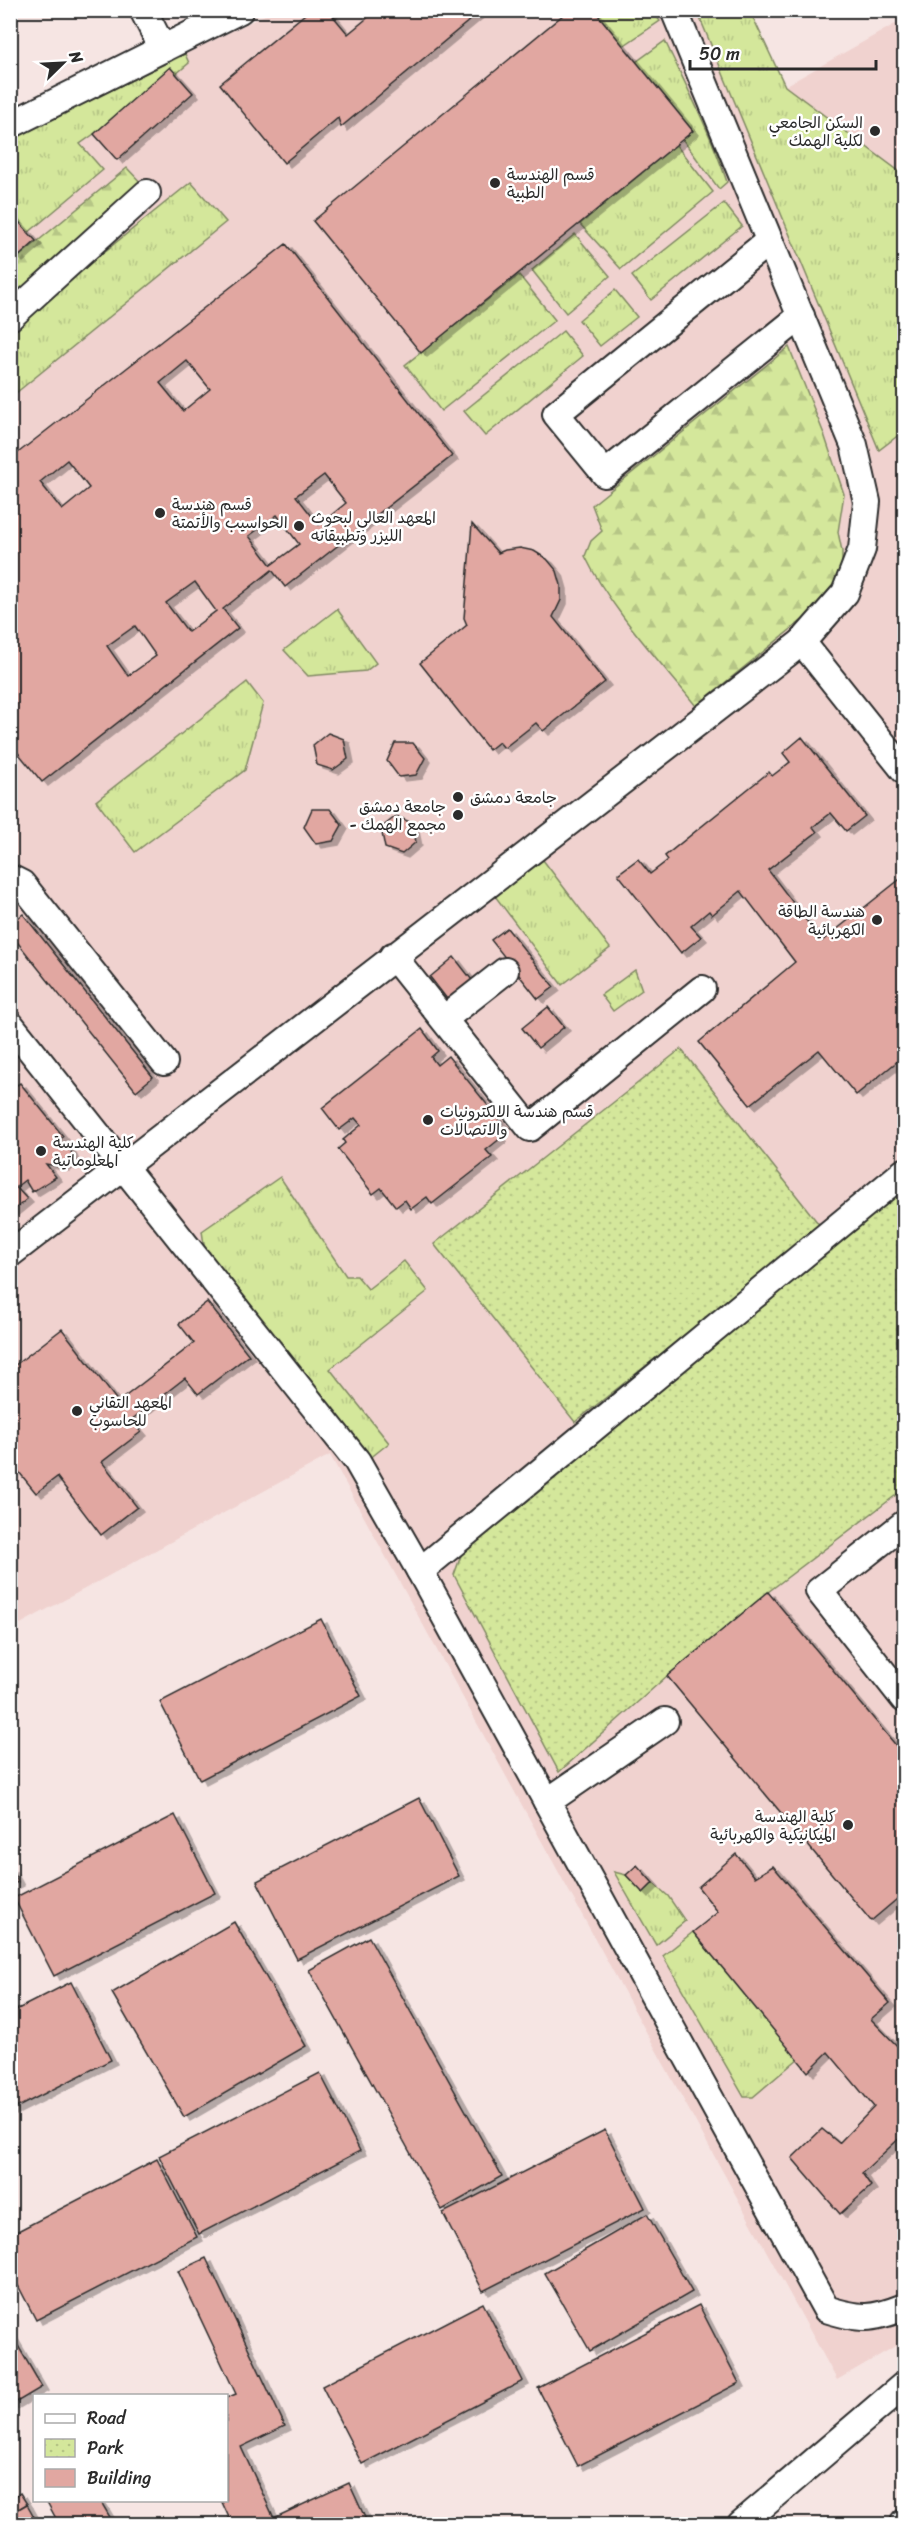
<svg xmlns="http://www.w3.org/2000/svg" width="915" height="2535" font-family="Sriracha,'Playpen Sans Arabic',sans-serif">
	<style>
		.built { fill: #f0d2cf }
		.grass { fill: url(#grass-tufts); stroke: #808963; stroke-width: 1.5 }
		.forest { fill: url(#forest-firs); stroke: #808963; stroke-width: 1.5 }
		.park { fill: url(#park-dots); stroke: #808963; stroke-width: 1.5 }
		.building { fill: #e1a7a1; stroke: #2b2b2b; stroke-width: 1.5; fill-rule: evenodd; filter: url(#shadow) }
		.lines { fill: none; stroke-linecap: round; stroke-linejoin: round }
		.minor-casing { stroke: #2b2b2b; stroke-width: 30 }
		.minor { stroke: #fff; stroke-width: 26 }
		.poi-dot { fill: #2b2b2b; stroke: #fff; stroke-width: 2 }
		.labels { text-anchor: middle; stroke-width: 5; stroke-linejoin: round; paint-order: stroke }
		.poi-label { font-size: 16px; fill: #2b2b2b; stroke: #fff; text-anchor: start }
	</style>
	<defs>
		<pattern id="grass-tufts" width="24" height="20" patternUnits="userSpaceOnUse" patternTransform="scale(1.5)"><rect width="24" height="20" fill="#d4e79b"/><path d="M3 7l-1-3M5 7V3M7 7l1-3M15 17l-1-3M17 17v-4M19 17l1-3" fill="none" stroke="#b6c686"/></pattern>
		<pattern id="forest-firs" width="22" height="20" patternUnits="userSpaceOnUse" patternTransform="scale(1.5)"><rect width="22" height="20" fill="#d4e79b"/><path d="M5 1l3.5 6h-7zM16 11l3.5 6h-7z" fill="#b6c686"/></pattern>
		<pattern id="park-dots" width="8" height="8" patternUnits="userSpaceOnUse" patternTransform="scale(1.5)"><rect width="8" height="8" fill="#d4e79b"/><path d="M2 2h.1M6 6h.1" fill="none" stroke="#b6c686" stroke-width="1.8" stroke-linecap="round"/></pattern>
		<filter id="shadow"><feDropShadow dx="6" dy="4" stdDeviation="0" flood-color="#0004"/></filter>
	</defs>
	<rect width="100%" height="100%" fill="#f6e5e3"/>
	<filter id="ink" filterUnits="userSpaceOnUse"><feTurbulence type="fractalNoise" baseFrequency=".0167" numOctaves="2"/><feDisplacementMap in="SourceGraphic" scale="12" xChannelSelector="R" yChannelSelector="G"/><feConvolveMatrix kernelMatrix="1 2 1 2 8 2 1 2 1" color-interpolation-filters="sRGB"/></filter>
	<g filter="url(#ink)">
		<polygon class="built" points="273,11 750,11 785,86 904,19 904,2341 837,2380 330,1455 11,1629 11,139"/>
		<g class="grass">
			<polygon points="594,11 652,11 660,21 623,46"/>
			<polygon points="697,11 750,11 785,86 904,175 904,431 879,450"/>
			<path d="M665,41C687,88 711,133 727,182L719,189L683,140L692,131L636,62Z"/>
			<polygon points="185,54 189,63 176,74 170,68 94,134 80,144 103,170 28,233 11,212 10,139"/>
			<polygon points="676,145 713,192 621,269 580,224"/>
			<polygon points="191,182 226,222 11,397 11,327"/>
			<polygon points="724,203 742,226 651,300 632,276"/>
			<polygon points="575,234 610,276 566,313 532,270"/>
			<polygon points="519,275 555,320 441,411 405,365"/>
			<polygon points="615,290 637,317 600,346 579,320"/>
			<polygon points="563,331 583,356 485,436 464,411"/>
			<polygon points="337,609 376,663 366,671 308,676 284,650"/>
			<polygon points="247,682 263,703 245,770 135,852 96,801"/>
			<polygon points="543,860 610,948 562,985 495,896"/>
			<polygon points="635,970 642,990 613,1011 601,995"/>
			<polygon points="280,1177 346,1276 357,1276 368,1289 404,1261 428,1291 330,1369 389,1443 369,1459 205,1251 202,1231"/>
			<polygon points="614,1872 626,1875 643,1893 653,1883 668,1896 685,1921 656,1945"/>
			<polygon points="693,1932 799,2058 753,2097 744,2097 663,1956"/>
		</g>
		<g class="forest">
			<polygon points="127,168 144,186 11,298 11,263"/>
			<path d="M789,347L824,434L844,494L838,532L842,551V588L696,706C659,660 611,610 585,556L591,541L602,531L592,505Z"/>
		</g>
		<g class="park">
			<polygon points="681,1049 821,1227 575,1422 434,1244"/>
			<polygon points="904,1185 904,1489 768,1592 667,1676 559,1772 454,1575 463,1550"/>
		</g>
		<g class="building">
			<polygon points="310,10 328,10 348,34 377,10 482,10 341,127 338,118 284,163 220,84"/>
			<polygon points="569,10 594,10 693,131 421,353 313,221"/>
			<polygon points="170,67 193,93 117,160 94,134"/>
			<polygon points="10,212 36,241 17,258 10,251"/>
			<path d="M286,244L452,456L285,587L272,570L223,609L238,628L42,782L10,743V459ZM187,361L210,389L183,411L160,383ZM67,460L89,488L62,510L40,482ZM324,475L346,503L319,525L296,496ZM277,515L299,544L271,565L249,536ZM195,582L216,611L188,632L166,603ZM135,626L156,656L128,676L107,646Z"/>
			<polygon points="472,524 498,553 505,550 520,548 534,551 547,559 557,571 561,585 561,600 553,617 605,682 543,731 536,723 504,748 499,742 489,750 420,663 467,625 464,618"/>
			<polygon points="328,733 344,739 348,759 333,770 317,765 313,745"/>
			<polygon points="802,737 865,816 846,831 831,813 813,827 817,832 768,870 822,941 904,876 904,1056 856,1095 819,1050 750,1105 699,1042 795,962 741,891 712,915 709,911 691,926 701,937 681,953 618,874 638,859 650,874 668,860 665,856 769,772 772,776 790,762 783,753"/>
			<polygon points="395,743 413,743 425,758 416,775 399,777 387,761"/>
			<polygon points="312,809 330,809 342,825 333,841 316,844 304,827"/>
			<polygon points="396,816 412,823 416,842 402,854 385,848 381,828"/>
			<polygon points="23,914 153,1077 136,1091 10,933 10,924"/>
			<polygon points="507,928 554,987 538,999 491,940"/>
			<polygon points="454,957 472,980 447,999 430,977"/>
			<polygon points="548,1007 564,1027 538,1048 522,1028"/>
			<polygon points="422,1029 438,1051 431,1057 437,1065 448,1056 502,1123 494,1129 501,1138 486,1150 492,1157 432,1204 427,1197 411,1209 405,1200 396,1207 381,1188 373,1194 338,1149 345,1143 343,1140 361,1125 355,1118 339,1130 322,1108"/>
			<polygon points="20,1083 63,1136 58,1143 64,1143 69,1147 72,1154 70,1163 63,1167 46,1164 56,1177 32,1192 25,1180 16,1187 27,1199 10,1213 10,1089"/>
			<polygon points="207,1302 249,1355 198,1394 185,1378 131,1420 141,1432 102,1462 137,1507 101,1535 57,1477 36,1493 10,1461 10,1369 62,1329 118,1402 194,1343 179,1324"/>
			<polygon points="768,1592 904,1755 904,1897 903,1894 871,1921 667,1676"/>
			<polygon points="321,1619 361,1696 200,1780 160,1702"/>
			<polygon points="419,1798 459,1876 297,1959 257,1881"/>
			<polygon points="175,1815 215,1893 54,1976 14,1898"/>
			<polygon points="736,1854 755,1877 773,1866 890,2003 871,2019 904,2053 904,2134 862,2173 871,2186 840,2214 792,2158 822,2129 839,2143 874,2107 828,2052 808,2072 693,1932 718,1912 698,1887"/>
			<polygon points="637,1865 653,1883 643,1893 626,1875"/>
			<polygon points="10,1867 18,1882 10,1886"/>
			<polygon points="234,1922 306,2046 184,2117 112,1993"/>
			<polygon points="369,1937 502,2176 442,2210 309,1970"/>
			<polygon points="71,1982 111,2060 10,2111 10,2013"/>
			<polygon points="320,2073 360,2151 199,2234 159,2156"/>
			<polygon points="605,2130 645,2208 483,2291 443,2213"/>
			<polygon points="157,2159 197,2237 36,2320 10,2270 10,2235"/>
			<polygon points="647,2214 692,2292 590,2351 545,2273"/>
			<polygon points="206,2258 285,2426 241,2447 274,2518 349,2483 367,2522 361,2524 232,2524 221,2500 226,2500 226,2398 236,2394 178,2271"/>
			<polygon points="483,2303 523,2381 362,2464 322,2386"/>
			<polygon points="699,2305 739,2383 578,2466 538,2388"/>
			<polygon points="10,2332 42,2387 10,2406"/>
			<polygon points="20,2493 27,2504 10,2514 10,2499"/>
			<polygon points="46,2500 100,2500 114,2524 59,2524"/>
			<polygon points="27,2504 38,2524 10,2524 10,2514"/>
		</g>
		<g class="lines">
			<defs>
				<g id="minor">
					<polyline points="143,10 163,49"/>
					<polyline points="10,125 240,10"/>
					<polyline points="769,241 556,414 605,474 801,316"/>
					<polyline points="10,317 147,193"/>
					<polyline points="802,642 904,770"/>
					<polyline points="10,878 22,884 164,1062"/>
					<polyline points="393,956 530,1128 702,989"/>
					<polyline points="444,1019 505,971"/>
					<path d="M10,1024L357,1461L420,1571L826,2309C861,2320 871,2320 904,2307"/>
					<polyline points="10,1254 802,642 845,593 862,549 867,502 854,445 674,10"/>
					<polyline points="904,1524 819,1591 904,1699"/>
					<polyline points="420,1571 904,1172"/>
					<polyline points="547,1802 665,1721"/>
					<polyline points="741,2524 904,2385"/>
					<polyline points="904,2524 904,2523"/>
				</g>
			</defs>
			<use href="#minor" class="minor-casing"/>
			<use href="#minor" class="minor"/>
		</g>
	</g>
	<g class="poi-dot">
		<circle cx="875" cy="131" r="6"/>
		<circle cx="495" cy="183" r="6"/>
		<circle cx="160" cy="513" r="6"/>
		<circle cx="299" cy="526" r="6"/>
		<circle cx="458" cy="797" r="6"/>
		<circle cx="458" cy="815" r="6"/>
		<circle cx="877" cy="920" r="6"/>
		<circle cx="428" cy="1120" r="6"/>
		<circle cx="41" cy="1151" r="6"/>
		<circle cx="77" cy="1411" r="6"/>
		<circle cx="848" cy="1825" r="6"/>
	</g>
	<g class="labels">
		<g class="poi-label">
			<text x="863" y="128" text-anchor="end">السكن الجامعي<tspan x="863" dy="18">لكلية الهمك</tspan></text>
			<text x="507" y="180">قسم الهندسة<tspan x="507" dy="18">الطبية</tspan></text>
			<text x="172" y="510">قسم هندسة<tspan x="172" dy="18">الحواسيب والأتمتة</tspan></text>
			<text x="311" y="523">المعهد العالي لبحوث<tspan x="311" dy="18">الليزر وتطبيقاته</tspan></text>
			<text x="470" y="803">جامعة دمشق</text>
			<text x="446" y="812" text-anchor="end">جامعة دمشق<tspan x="446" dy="18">- مجمع الهمك</tspan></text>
			<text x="865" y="917" text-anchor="end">هندسة الطاقة<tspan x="865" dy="18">الكهربائية</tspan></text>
			<text x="440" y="1117">قسم هندسة الالكترونيات<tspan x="440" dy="18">والاتصالات</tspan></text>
			<text x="53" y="1148">كلية الهندسة<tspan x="53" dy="18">المعلوماتية</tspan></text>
			<text x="89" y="1408">المعهد التقاني<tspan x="89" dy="18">للحاسوب</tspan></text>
			<text x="836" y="1822" text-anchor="end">كلية الهندسة<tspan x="836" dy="18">الميكانيكية والكهربائية</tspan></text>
		</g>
	</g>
	<rect width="915" height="2535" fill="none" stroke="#fff" stroke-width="36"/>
	<rect x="18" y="18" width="879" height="2499" fill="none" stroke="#2b2b2b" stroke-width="2" filter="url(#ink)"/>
	<rect x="33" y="2394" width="195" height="108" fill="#ffffff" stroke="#aaaaaa" stroke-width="1.5"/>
	<rect x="45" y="2414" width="30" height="9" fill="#ffffff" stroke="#aaaaaa" stroke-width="1.5"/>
	<text x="87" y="2424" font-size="18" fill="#2b2b2b">Road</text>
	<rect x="45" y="2439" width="30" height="18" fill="url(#park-dots)" stroke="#aaaaaa" stroke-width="1.5"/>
	<text x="87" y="2454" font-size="18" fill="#2b2b2b">Park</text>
	<rect x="45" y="2469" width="30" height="18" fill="#e1a7a1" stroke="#aaaaaa" stroke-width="1.5"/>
	<text x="87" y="2484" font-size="18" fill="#2b2b2b">Building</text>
	<g transform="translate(63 63) rotate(66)" stroke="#ffffff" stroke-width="4.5" paint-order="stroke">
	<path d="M0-4.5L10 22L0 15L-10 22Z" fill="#2b2b2b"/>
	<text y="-9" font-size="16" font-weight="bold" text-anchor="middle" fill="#2b2b2b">N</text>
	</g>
	<path d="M690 60v9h186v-9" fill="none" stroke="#2b2b2b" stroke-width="3"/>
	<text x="699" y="60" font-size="18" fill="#2b2b2b" stroke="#ffffff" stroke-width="4.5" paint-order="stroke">50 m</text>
</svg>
